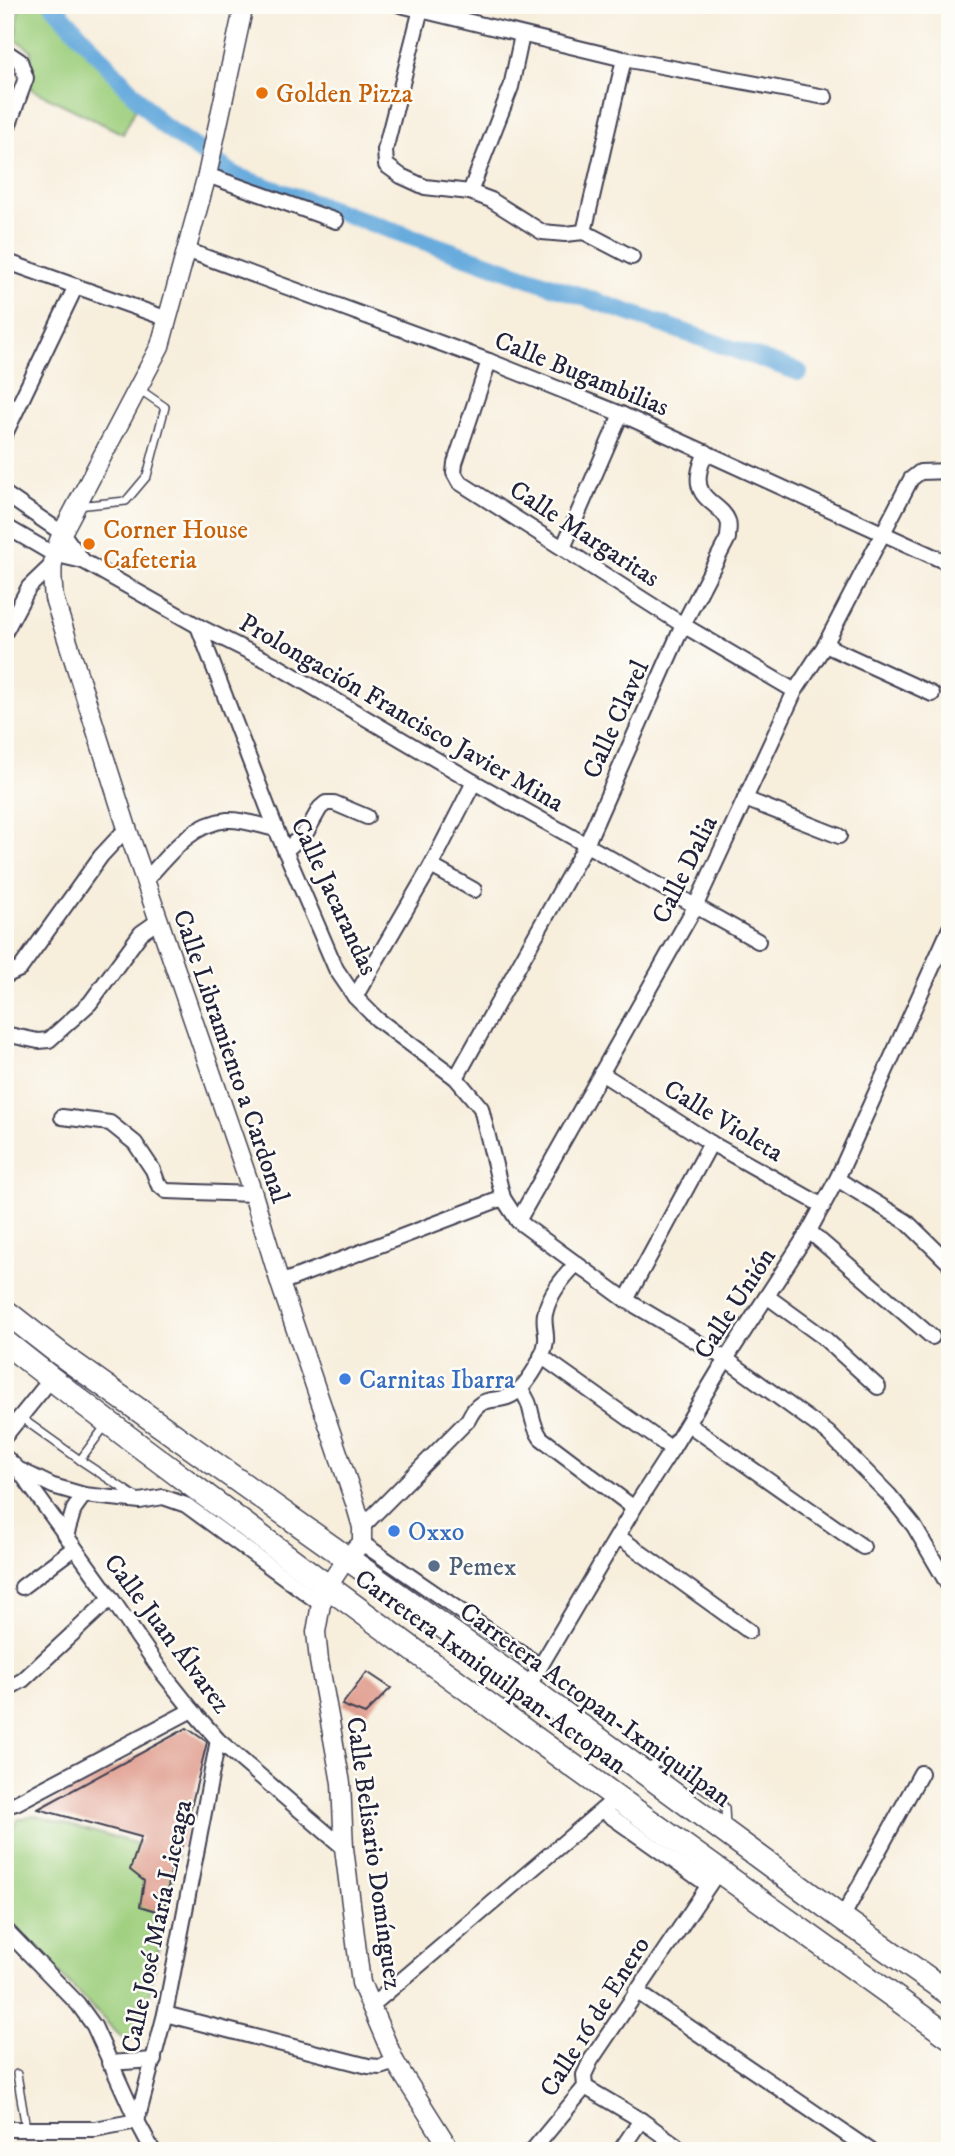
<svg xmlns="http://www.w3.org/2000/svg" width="955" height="2156" font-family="'IM FELL DW Pica',serif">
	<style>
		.green { fill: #9ecf7e; stroke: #60785c; stroke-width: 2 }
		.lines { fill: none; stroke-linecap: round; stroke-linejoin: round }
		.canal { stroke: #68abdd; stroke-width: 18 }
		.building { fill: #dc8f7f }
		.service-casing { stroke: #424153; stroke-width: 10 }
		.minor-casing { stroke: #424153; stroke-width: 18 }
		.tertiary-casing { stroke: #424153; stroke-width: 21 }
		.primary-casing { stroke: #424153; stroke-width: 26 }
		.service { stroke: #fff; stroke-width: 7 }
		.minor { stroke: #fff; stroke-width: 14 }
		.tertiary { stroke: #fff; stroke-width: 18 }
		.primary { stroke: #fff; stroke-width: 23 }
		.food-dot { fill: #e8710a; stroke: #fdfcf7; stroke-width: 2.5 }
		.shop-dot { fill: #3f7fe0; stroke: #fdfcf7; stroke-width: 2.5 }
		.service-dot { fill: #5c6f8a; stroke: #fdfcf7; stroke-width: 2.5 }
		.labels { text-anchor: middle; stroke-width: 5; stroke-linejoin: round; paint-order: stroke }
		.food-label { font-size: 26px; fill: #c56008; stroke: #fdfcf7; text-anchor: start }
		.street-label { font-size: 26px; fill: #22223b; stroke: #fdfcf7 }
		.shop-label { font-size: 26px; fill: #366cbe; stroke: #fdfcf7; text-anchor: start }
		.service-label { font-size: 26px; fill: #4e5e75; stroke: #fdfcf7; text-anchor: start }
	</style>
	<rect width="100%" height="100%" fill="#fdfcf7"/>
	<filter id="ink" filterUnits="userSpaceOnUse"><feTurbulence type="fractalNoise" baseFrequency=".0143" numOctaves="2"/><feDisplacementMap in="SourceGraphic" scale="14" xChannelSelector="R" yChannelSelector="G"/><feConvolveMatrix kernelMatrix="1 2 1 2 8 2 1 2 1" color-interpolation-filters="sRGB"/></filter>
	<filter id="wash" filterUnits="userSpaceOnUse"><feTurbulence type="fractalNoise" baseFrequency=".00686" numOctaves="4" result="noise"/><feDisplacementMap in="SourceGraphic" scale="28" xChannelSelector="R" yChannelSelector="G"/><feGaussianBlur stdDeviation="1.57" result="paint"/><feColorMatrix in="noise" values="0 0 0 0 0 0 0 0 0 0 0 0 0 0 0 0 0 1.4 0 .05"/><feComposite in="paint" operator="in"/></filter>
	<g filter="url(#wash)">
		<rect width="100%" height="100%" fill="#f7eedc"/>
		<g class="green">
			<polygon points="19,5 47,5 140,100 123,134 31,89 31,50 16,40"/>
			<polygon points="33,1815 178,1855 140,2038 124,2040 5,1918 5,1845 17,1820"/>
		</g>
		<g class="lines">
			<polyline class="canal" points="53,5 161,124 236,176 799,372"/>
		</g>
		<g id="blocks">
			<g class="building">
				<polygon points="367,1672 391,1688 365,1714 342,1705"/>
				<polygon points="187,1728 207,1742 181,1848 176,1846 163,1913 140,1906 144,1881 130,1870 141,1837 38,1809"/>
			</g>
		</g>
	</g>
	<g filter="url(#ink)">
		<use href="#blocks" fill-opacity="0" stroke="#424153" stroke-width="2"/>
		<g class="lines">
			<defs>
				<g id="service">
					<polyline points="77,506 126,501 147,476 165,407 139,389"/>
					<polyline points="20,1417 80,1460"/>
					<polyline points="106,1425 80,1460 136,1497"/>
					<polyline points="643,1767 661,1762 671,1766 720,1800 725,1808 726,1826"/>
					<polyline points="17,2074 26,2128"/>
				</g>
				<g id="minor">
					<polyline points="400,5 624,59 825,97"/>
					<polyline points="422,5 385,150 386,165 401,176 425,187 470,192 491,200 542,232 565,234 584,232 632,257"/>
					<polyline points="5,51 20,61 26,78 5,135"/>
					<polyline points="207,175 336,221"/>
					<polyline points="470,192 511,87 522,35"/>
					<polyline points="584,232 624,59"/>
					<polyline points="186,250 489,361 621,414 950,564"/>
					<polyline points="5,261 168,319"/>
					<polyline points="489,361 455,463 454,473 459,482 683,625 795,691"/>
					<polyline points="5,434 76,286"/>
					<polyline points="5,494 62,533 83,561"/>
					<polyline points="5,526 53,554 83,561 198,626 274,664 474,782 758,941"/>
					<polyline points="563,548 621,414"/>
					<polyline points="198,626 276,829 336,969 355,997 377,1019 456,1078 481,1108 503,1198 518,1221 626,1300 726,1359 828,1433 889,1495 914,1526 950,1588"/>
					<polyline points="5,632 29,587 53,564"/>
					<polyline points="825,645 932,694"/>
					<polyline points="745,799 839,836"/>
					<polyline points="285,851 307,831 320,808 326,803 334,803 367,817"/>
					<polyline points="431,866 474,890"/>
					<path d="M145,881C168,856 190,824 227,820C242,819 261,826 276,829"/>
					<polyline points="5,976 20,969 101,856 127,828"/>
					<polyline points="355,997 431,866 474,782"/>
					<polyline points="5,1034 38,1041 49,1040 90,1003 141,933 158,921"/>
					<polyline points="601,1073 711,1143 823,1206"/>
					<path d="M456,1078L586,845L683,625L728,538C728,532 730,525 728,521C721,503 695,501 699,474C700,467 703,459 706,452"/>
					<polyline points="62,1117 110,1123 135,1143 153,1170 158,1184 166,1191 253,1194"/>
					<polyline points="837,1179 907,1222 950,1264"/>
					<polyline points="518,1221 695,907 795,691 825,645 911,479 920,472 950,471"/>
					<polyline points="809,1231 932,1337"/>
					<polyline points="280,1283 503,1198"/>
					<polyline points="768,1297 823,1337 878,1387"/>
					<polyline points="626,1300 711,1143"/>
					<polyline points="541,1356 672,1449"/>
					<path d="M520,1389C535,1406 528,1420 541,1438L634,1508"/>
					<polyline points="688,1424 863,1547"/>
					<polyline points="5,1436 51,1379"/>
					<polyline points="5,1457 18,1469 111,1598 161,1671 192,1710 218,1740 344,1848"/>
					<polyline points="22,1471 53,1486 84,1495 140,1501 163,1497 186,1505 321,1604"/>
					<path d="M362,1527L468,1420C483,1388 499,1409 520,1389C531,1378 544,1357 546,1341C547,1332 543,1323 545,1314C549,1294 563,1278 576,1264"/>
					<polyline points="66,1536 74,1509 84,1495"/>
					<polyline points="619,1537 749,1631"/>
					<polyline points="362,1543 540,1666"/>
					<polyline points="22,1587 74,1548"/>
					<polyline points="528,1687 634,1508 672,1449 726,1359 809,1231 837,1179 950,928"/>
					<polyline points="5,1690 23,1680 111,1598"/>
					<polyline points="5,1806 16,1803 192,1710"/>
					<polyline points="602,1810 708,1885"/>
					<polyline points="842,1918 921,1773"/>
					<polyline points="5,1929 78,2004 94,2026 137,2121 153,2151"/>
					<polyline points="636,1991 871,2151"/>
					<polyline points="370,2007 616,1798"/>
					<polyline points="165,2014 368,2066 380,2067 395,2062"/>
					<polyline points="109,2063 154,2060"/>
					<polyline points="585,2087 641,2120 676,2145"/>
					<polyline points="5,2129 95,2129 137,2121 165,2014 218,1740"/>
					<polyline points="532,2151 585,2087 584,2075 591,2060 719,1870"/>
					<polyline points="620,2151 641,2120"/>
				</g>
				<path id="tertiary" d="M244,5L207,175L160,346L62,533C51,559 51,571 54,598L127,828L253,1194L280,1283L355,1503L362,1527V1543L346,1559L328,1586L321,1604L316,1632L319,1661L341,1783L344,1848L361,1983L395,2062L451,2151"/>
				<g id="primary">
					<polyline points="5,1311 60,1354 528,1687 842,1918 950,1994"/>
					<path d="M5,1342C83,1405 164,1464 244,1524C477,1699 714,1867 950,2037"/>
				</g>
			</defs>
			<use href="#service" class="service-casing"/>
			<use href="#minor" class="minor-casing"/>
			<use href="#tertiary" class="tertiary-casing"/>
			<use href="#primary" class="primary-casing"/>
			<use href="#service" class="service"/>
			<use href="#minor" class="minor"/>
			<use href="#tertiary" class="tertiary"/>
			<use href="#primary" class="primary"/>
		</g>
	</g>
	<g class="food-dot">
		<circle cx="262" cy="93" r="7"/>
		<circle cx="89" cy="544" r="7"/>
	</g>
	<g class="shop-dot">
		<circle cx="345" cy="1379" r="7"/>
		<circle cx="394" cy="1531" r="7"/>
	</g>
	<circle class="service-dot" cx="434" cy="1566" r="7"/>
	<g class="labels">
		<g class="food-label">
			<text x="276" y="102">Golden Pizza</text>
			<text x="103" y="538">Corner House<tspan x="103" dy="30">Cafeteria</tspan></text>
		</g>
		<g class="street-label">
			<text transform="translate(582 373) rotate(22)" y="9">Calle Bugambilias</text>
			<text transform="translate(585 533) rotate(33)" y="9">Calle Margaritas</text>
			<text transform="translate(402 712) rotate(30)" y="9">Prolongación Francisco Javier Mina</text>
			<text transform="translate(615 719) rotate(-66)" y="9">Calle Clavel</text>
			<text transform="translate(684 869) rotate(-64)" y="9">Calle Dalia</text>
			<text transform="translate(335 896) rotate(65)" y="9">Calle Jacarandas</text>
			<text transform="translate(232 1056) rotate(71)" y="9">Calle Libramiento a Cardonal</text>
			<text transform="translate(724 1120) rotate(31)" y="9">Calle Violeta</text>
			<text transform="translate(734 1303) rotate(-57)" y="9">Calle Unión</text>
			<text transform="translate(168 1633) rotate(53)" y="9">Calle Juan Álvarez</text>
			<text transform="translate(491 1671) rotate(36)" y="9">Carretera Ixmiquilpan-Actopan</text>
			<text transform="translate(596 1704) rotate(36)" y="9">Carretera Actopan-Ixmiquilpan</text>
			<text transform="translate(375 1853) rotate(82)" y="9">Calle Belisario Domínguez</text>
			<text transform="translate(156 1926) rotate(-78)" y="9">Calle José María Liceaga</text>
			<text transform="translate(594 2016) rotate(-58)" y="9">Calle 16 de Enero</text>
		</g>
		<g class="shop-label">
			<text x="359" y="1388">Carnitas Ibarra</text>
			<text x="408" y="1540">Oxxo</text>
		</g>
		<g class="service-label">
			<text x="448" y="1575">Pemex</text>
		</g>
	</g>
	<rect width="955" height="2156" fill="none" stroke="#fdfcf7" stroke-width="28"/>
</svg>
